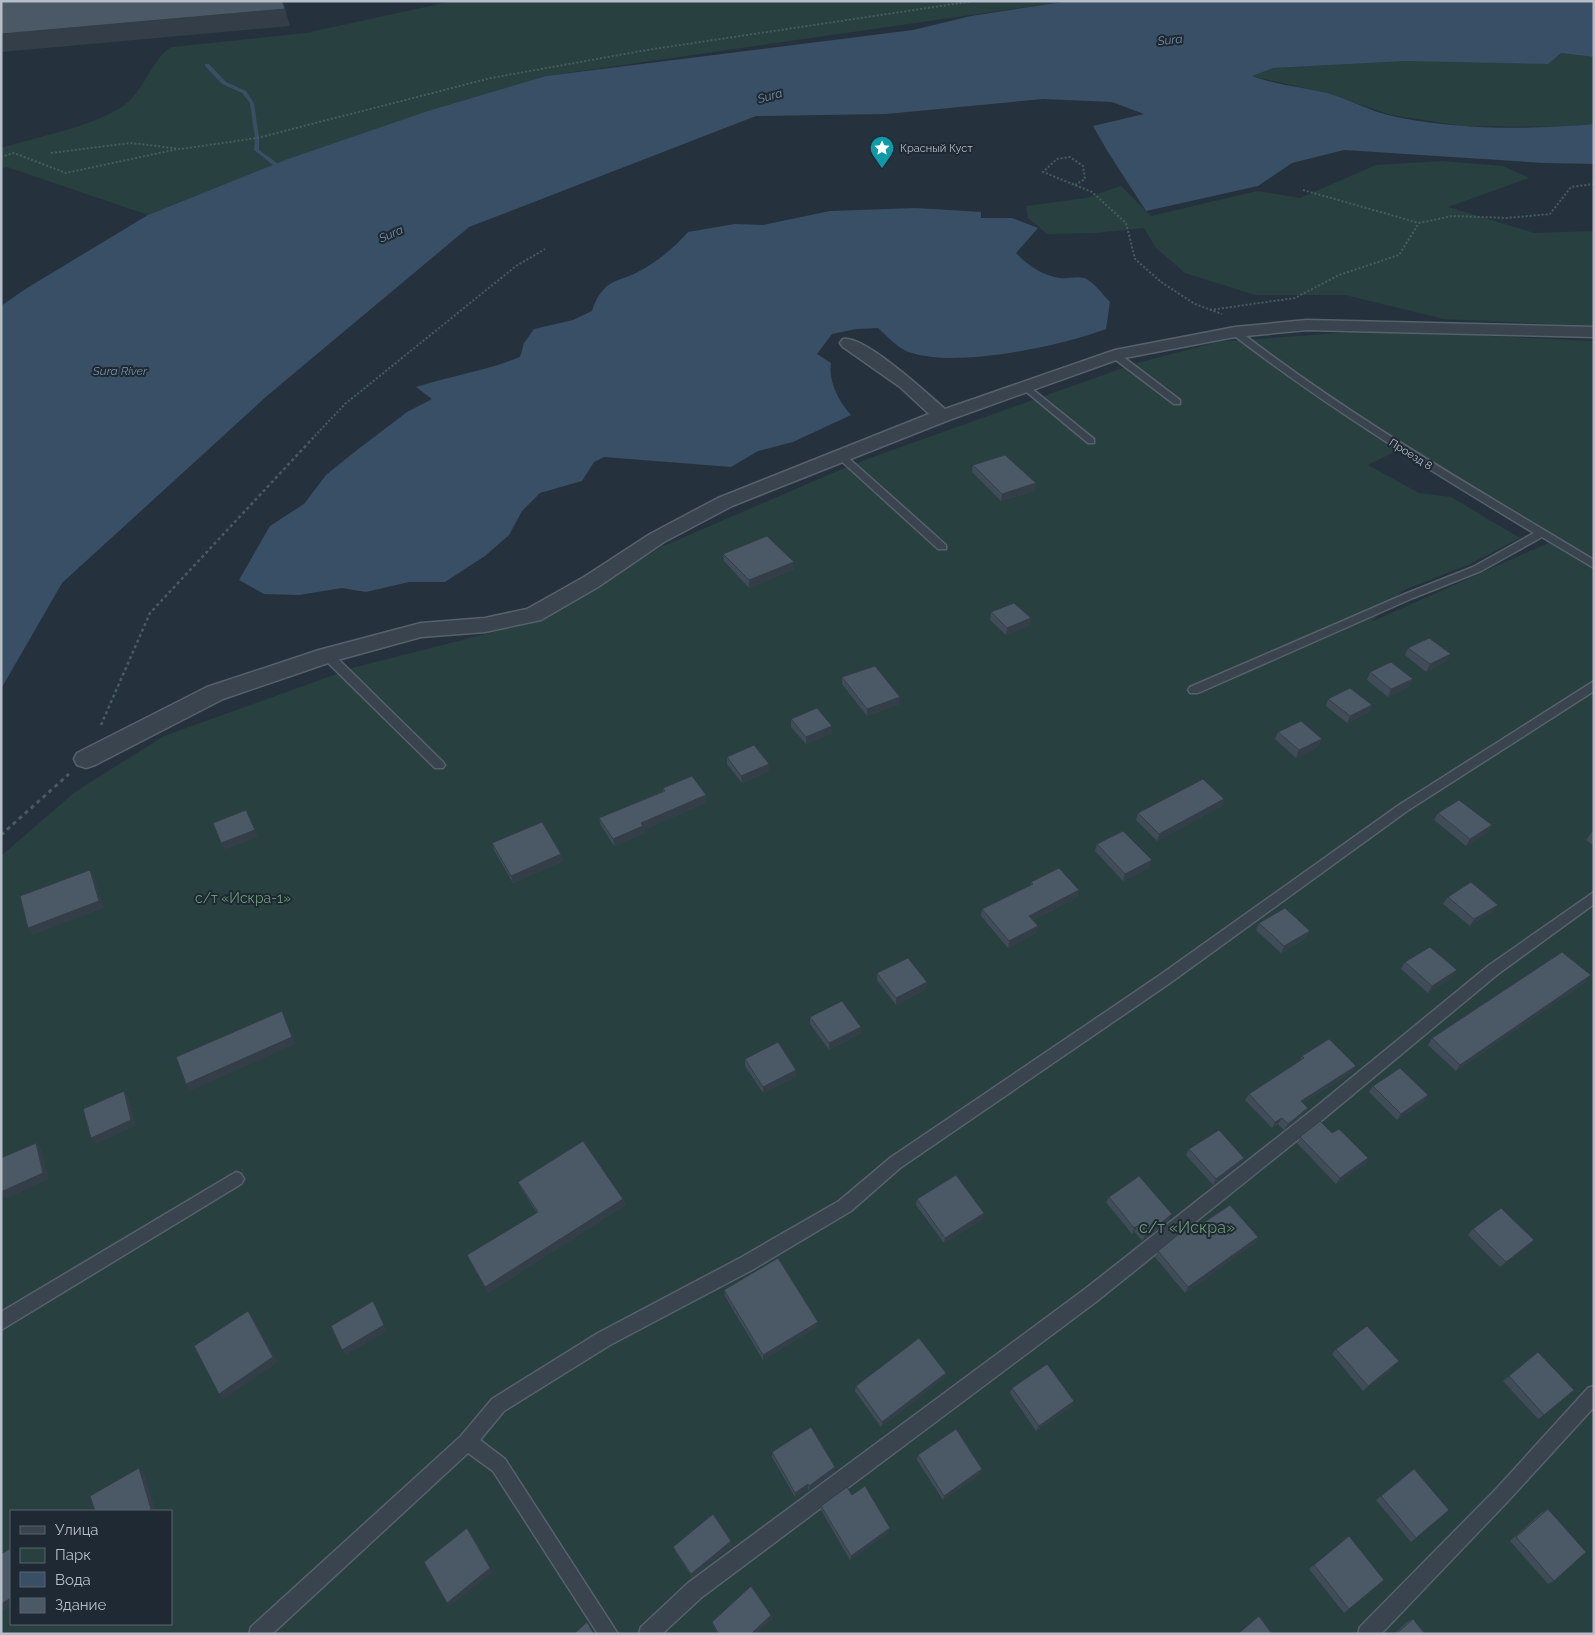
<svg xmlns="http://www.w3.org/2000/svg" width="1595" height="1635" font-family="Raleway,sans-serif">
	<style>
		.green { fill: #284040; fill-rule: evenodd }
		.water { fill: #394f65 }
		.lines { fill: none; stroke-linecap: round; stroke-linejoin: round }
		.stream { fill: #394f65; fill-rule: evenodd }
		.service-casing { stroke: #57616c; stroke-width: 3 }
		.minor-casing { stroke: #57616c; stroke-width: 3 }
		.path-far2 { stroke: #475d5d; stroke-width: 2; stroke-dasharray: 2 2; stroke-linecap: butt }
		.path-far1 { stroke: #475d5d; stroke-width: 2.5; stroke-dasharray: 3 3; stroke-linecap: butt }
		.path { stroke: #475d5d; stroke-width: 3; stroke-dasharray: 4 4; stroke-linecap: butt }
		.service { fill: #39444e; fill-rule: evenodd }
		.minor { fill: #39444e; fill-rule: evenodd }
		.wall { fill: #404d59 }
		.shaded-wall { fill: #343e48 }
		.building { fill: #4b5967; stroke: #343e48 }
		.labels { text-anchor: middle; stroke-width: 4; stroke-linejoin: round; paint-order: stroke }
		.far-poi-label { font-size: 11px; fill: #b5bec9; stroke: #1e2933; text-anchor: start }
		.far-street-label { font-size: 11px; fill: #b5bec9; stroke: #1e2933 }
		.far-water-label { font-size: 12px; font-style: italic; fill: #7592ab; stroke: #1e2933 }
		.park-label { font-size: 14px; fill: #6c9972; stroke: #1e2933 }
		.near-park-label { font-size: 16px; fill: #6c9972; stroke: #1e2933 }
	</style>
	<rect width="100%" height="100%" fill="#25323e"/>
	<g class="green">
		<path d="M453,1H1069L546,76L244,177L148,215L7,167L1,169V148C36,137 100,125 127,103C144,89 156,53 172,47L306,33Z"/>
		<polygon points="1561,53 1594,57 1594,124 1562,127 1462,126 1391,115 1327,93 1251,76 1273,68"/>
		<polygon points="1442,161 1503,166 1529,178 1448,207 1534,233 1594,231 1594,326 1444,319 1345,295 1255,295 1185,273 1156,248 1144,228 1095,233 1047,234 1028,218 1026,206 1086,198 1121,186 1151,216 1257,191 1300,198 1376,165"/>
		<path d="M1352,332L1469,335L1594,341V1634H1V856L75,792L164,736L356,667L536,621L661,547L856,463L1137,363L1218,342ZM1406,446L1539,526L1548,543L1371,622L1402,591L1468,565L1520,538L1451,497L1419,493L1368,465ZM11,1511H171V1624H11Z"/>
	</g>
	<g class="water">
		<path d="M1069,1H1594V57L1561,53L1548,64L1407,61L1273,68L1252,76C1276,85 1302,87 1327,93C1349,99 1369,111 1392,116C1457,130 1528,130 1594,124V164L1544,163L1344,150L1292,163L1258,186L1146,211L1108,152L1093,126L1144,114L1112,102L1043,99L886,114L756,116L469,227L268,395L62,583L1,689V306L27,288L148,215L288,159L428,111L546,76L913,30L971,16Z"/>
		<path d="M916,208L981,212V218H1012L1038,228L1016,253C1028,266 1042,275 1060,278C1067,279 1076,276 1084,278C1093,281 1103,295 1110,302L1106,329C1061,346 958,368 912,353C899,350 888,337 878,328L856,329L832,334L817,354L831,363C828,381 839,402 851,415L793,442L758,451L731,467L604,457L594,462L582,481L540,493L522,511L509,535L485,556L445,582H409L366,592L342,588L299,595L264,594L239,580L270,526L304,504L326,475L357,450L407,412L432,399L416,387C451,376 486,371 520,357L524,343L534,329L573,320L592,311C595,302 598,295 605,288C612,280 627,278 636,273C656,263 674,248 688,232L735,224L763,225L830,211Z"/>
	</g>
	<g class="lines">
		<polygon class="stream" points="205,64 209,64 226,82 246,91 254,103 259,138 259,150 277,163 277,165 273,165 254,150 255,138 250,103 242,93 222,84 205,66"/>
		<defs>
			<g id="service">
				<path d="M1232,330H1238C1350,417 1473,487 1594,560V568L1542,537L1481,571L1413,598L1198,693H1190L1188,690L1190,687L1405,594L1473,567L1534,533C1431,471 1328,408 1232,334Z"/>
				<polygon points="1112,353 1118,353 1180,400 1180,404 1174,404 1112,357"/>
				<polygon points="1026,384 1094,439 1094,443 1088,443 1023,389 1023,385"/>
				<polygon points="841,453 844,454 946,545 946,549 938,549 838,458 836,456"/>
				<polygon points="327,651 331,652 443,762 445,765 443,768 435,768 323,658 321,655 323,652"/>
				<polygon points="1594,681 1594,691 1407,811 1170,983 900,1168 851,1211 752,1270 610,1345 504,1411 480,1440 505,1459 618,1634 598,1634 493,1471 468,1453 272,1634 249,1634 251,1627 461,1436 492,1399 598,1333 740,1258 839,1201 890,1158 1160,975 1399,805"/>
				<polygon points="1594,892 1594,904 1498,974 1321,1121 1097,1301 702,1597 662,1634 639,1634 641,1627 688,1583 1085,1289 1311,1111 1488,966"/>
				<polygon points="236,1172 241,1174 244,1179 241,1184 1,1330 1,1312"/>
				<polygon points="1594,1386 1594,1407 1509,1500 1381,1634 1358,1634 1360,1627 1497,1488 1588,1388"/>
			</g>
			<path id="minor" d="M1307,320L1594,327V337L1307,330L1235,337L1119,359L949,420L732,506L664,542L598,587L541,620L485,632L421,637L334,661L223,699L95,765L86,768L77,765L74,759L77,753L207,687L319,650L421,623L485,618L527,609L584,577L650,534L718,498L929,414L900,387L843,347L840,343L843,339C863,334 928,394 945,409L1115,350L1235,327Z"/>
		</defs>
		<use href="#service" class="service-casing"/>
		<use href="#minor" class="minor-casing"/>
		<g class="path-far2">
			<polyline points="51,153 131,143 181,149 257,138 491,78 647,50 974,1"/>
			<polyline points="1,157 14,153 66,173 178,149"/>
			<polyline points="1075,185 1085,179 1083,166 1070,157 1057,159 1043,172 1092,192 1126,223 1135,259 1161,282 1195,304 1222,314"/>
			<polyline points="1303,190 1419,223"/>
			<polyline points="1210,310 1295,298 1339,275 1399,255 1419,223 1452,216 1507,218 1550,214 1571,187 1594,184"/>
			<polyline points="312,439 345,404 516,266 545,249"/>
		</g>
		<polyline class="path-far1" points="101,725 150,613 313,438"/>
		<polyline class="path" points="1,835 69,774"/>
		<use href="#service" class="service"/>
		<use href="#minor" class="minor"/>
	</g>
	<g class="wall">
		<polygon points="973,465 1036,483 1034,491 1001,501 972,472"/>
		<polygon points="723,554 794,569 749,588 724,561"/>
		<polygon points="991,612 1030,625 1006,635 990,620"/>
		<polygon points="1408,648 1447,661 1426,672 1405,655"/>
		<polygon points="1370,672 1410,686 1388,697 1367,680"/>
		<polygon points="842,677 899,704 867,716 842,684"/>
		<polygon points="1328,699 1372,705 1369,712 1347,723 1326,706"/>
		<polygon points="791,719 832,726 832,733 806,744 791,727"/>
		<polygon points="1278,732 1319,746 1296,758 1275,739"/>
		<polygon points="727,757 769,764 769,771 742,783 727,764"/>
		<polygon points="663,788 707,802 643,830 644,833 614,846 601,825 599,818 663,791"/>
		<polygon points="1224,799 1222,806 1157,841 1136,820 1138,813"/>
		<polygon points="1438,813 1488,832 1466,846 1434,820"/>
		<polygon points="1594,831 1594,846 1586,840 1591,833"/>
		<polygon points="492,843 563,861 513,883 494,850"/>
		<polygon points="1097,844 1150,867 1123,881 1095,851"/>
		<polygon points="1031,882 1079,890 1077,897 1033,920 1038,926 1036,933 1008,948 981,916 982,909 1031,885"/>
		<polygon points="1448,897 1493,911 1470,926 1443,904"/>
		<polygon points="1259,923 1306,938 1281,953 1256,930"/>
		<polygon points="1405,962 1453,977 1428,993 1401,969"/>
		<polygon points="877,973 926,989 896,1005 877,980"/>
		<polygon points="1586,982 1456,1071 1428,1045 1432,1038"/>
		<polygon points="810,1017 861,1033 829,1050 810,1024"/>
		<polygon points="1302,1056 1352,1072 1303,1103 1304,1114 1284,1130 1278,1124 1272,1128 1245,1100 1249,1094 1299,1062"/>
		<polygon points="745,1059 796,1076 763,1093 745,1066"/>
		<polygon points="1373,1086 1428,1095 1424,1102 1397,1120 1369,1092"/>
		<polygon points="1332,1133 1368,1158 1364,1164 1336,1184 1297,1143 1300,1137"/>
		<polygon points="1189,1149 1244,1158 1241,1164 1213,1185 1186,1155"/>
		<polygon points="518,1182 623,1199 625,1205 488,1293 467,1255 537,1213 521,1188"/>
		<polygon points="1109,1197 1169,1220 1142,1241 1135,1232 1132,1234 1106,1202"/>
		<polygon points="917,1199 983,1219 944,1243 916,1205"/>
		<polygon points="1473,1229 1534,1240 1528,1246 1500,1267 1468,1235"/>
		<polygon points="1258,1237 1255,1243 1185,1293 1155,1257 1158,1251"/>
		<polygon points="724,1290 817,1327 763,1360 725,1296"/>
		<polygon points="1336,1349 1394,1367 1363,1391 1332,1354"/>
		<polygon points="1538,1352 1544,1415 1538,1419 1503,1381"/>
		<polygon points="946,1373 944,1378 881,1427 855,1391 856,1386"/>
		<polygon points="1012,1388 1074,1401 1072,1406 1036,1431 1010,1393"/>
		<polygon points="772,1452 835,1472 809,1491 808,1489 795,1497 772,1457"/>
		<polygon points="918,1455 980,1474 943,1500 917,1460"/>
		<polygon points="1414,1469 1416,1538 1411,1542 1376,1500"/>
		<polygon points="852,1495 889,1532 850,1560 821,1510 821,1506"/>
		<polygon points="1548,1509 1554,1581 1548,1584 1510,1541 1541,1513"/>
		<polygon points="1349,1536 1349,1609 1344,1613 1309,1569"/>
		<polygon points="732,1545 692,1577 675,1551 673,1547"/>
		<polygon points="771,1615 772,1619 755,1634 718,1634 713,1625 712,1622"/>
		<polygon points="1413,1619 1425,1634 1394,1634 1407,1622"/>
	</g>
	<g class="shaded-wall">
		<polygon points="285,9 290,26 1,52 1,34"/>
		<polygon points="1036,483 1034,491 1001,501 1002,494"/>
		<polygon points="794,562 794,569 749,588 749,580"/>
		<polygon points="1031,618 1030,625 1006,635 1007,628"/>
		<polygon points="1451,654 1447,661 1426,672 1430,664"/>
		<polygon points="1413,679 1410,686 1388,697 1391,689"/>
		<polygon points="900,697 899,704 867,716 867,709"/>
		<polygon points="1372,705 1369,712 1347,723 1350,716"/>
		<polygon points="832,726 832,733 806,744 806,737"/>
		<polygon points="1322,739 1319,746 1296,758 1299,750"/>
		<polygon points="769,764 769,771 742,783 741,776"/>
		<polygon points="706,795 707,802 643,830 644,833 614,846 613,839 641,823"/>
		<polygon points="1224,799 1222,806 1157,841 1159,834"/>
		<polygon points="246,810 258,837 225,850 221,843"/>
		<polygon points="1492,825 1488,832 1466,846 1470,839"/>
		<polygon points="561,854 563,861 513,883 511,876"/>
		<polygon points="1152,860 1150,867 1123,881 1125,874"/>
		<polygon points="90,870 94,877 104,908 33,935 28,928"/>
		<polygon points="1079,890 1077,897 1027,923 1029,916"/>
		<polygon points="1498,905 1493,911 1470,926 1474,919"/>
		<polygon points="1038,926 1036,933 1008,948 1009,941"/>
		<polygon points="1310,931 1306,938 1281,953 1284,946"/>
		<polygon points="1457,970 1453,977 1428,993 1432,986"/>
		<polygon points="1591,975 1586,982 1456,1071 1460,1065"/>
		<polygon points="927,982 926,989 896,1005 896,998"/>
		<polygon points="282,1011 296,1044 190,1091 186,1084"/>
		<polygon points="861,1027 861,1033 829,1050 829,1043"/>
		<polygon points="1356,1066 1352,1072 1297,1107 1301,1101"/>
		<polygon points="796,1070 796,1076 763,1093 763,1087"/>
		<polygon points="124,1091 128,1097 136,1126 96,1144 91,1138"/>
		<polygon points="1428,1095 1424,1102 1397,1120 1401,1114"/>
		<polygon points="1308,1108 1304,1114 1284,1130 1288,1124"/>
		<polygon points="1282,1118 1278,1124 1272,1128 1275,1122"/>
		<polygon points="36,1143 41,1149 49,1179 6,1199 1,1194 1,1192"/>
		<polygon points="1244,1158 1241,1164 1213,1185 1216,1179"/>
		<polygon points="1368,1158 1364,1164 1336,1184 1340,1178"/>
		<polygon points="623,1199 625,1205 488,1293 485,1287"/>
		<polygon points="984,1213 983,1219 944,1243 945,1238"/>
		<polygon points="1172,1214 1169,1220 1142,1241 1145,1236"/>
		<polygon points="1137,1226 1135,1232 1132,1234 1134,1228"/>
		<polygon points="1258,1237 1255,1243 1185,1293 1188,1287"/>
		<polygon points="1534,1240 1528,1246 1500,1267 1506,1262"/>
		<polygon points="373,1301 387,1331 346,1355 342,1350"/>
		<polygon points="248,1311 252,1316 278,1362 224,1399 219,1394"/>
		<polygon points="818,1322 817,1327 763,1360 763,1355"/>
		<polygon points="1399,1361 1394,1367 1363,1391 1368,1386"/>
		<polygon points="946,1373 944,1378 881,1427 882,1422"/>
		<polygon points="1074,1401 1072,1406 1036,1431 1039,1426"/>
		<polygon points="835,1467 835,1472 809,1491 809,1486"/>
		<polygon points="139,1468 144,1473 156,1511 147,1511"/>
		<polygon points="982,1469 980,1474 943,1500 944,1496"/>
		<polygon points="808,1484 808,1489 795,1497 795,1493"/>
		<polygon points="467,1528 493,1572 450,1606 447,1603"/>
		<polygon points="890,1528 889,1532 850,1560 851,1556"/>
		<polygon points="731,1541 732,1545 692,1577 691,1574"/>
		<polygon points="11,1598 11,1606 1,1612 1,1604"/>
		<polygon points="771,1615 772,1619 755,1634 751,1634"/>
	</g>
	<g class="building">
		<polygon points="1,1 282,1 285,9 1,34"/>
		<polygon points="1005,455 1036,483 1002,494 973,465"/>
		<polygon points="767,536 794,562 749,580 723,554"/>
		<polygon points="1014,603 1031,618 1007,628 991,612"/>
		<polygon points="1429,638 1451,654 1430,664 1408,648"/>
		<polygon points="1391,662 1413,679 1391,689 1370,672"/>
		<polygon points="875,666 900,697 867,709 842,677"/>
		<polygon points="1350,688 1372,705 1350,716 1328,699"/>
		<polygon points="817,708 832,726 806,737 791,719"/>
		<polygon points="1301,721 1322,739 1299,750 1278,732"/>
		<polygon points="754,745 769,764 741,776 727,757"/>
		<polygon points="692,776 706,795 641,823 643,826 613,839 599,818 665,791 663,788"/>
		<polygon points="1203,779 1224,799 1159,834 1138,813"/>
		<polygon points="1459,800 1492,825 1470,839 1438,813"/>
		<polygon points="246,810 255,830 221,843 213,823"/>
		<polygon points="542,822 561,854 511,876 492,843"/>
		<polygon points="1123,831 1152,860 1125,874 1097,844"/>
		<polygon points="1059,868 1079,890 1029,916 1038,926 1009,941 982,909 1033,884 1031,882"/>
		<polygon points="90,870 99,901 28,928 20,896"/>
		<polygon points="1471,882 1498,905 1474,919 1448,897"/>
		<polygon points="1285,908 1310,931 1284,946 1259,923"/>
		<polygon points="1430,947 1457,970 1432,986 1405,962"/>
		<polygon points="1562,952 1591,975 1460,1065 1432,1038"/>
		<polygon points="908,958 927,982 896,998 877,973"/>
		<polygon points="842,1001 861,1027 829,1043 810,1017"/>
		<polygon points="282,1011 292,1037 186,1084 176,1057"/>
		<polygon points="1329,1039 1356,1066 1301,1101 1308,1108 1288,1124 1282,1118 1275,1122 1249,1094 1304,1058 1302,1056"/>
		<polygon points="778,1042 796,1070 763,1087 745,1059"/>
		<polygon points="1400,1068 1428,1095 1401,1114 1373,1086"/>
		<polygon points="124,1091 131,1120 91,1138 83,1109"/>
		<polygon points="1320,1121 1332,1133 1339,1129 1368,1158 1340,1178 1300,1137"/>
		<polygon points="1219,1130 1244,1158 1216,1179 1189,1149"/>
		<polygon points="583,1141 623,1199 485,1287 467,1255 538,1212 518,1182"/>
		<polygon points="36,1143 43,1173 1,1192 1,1158"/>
		<polygon points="956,1175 984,1213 945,1238 917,1199"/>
		<polygon points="1139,1176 1172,1214 1145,1236 1137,1226 1134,1228 1109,1197"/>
		<polygon points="1230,1205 1258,1237 1188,1287 1158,1251 1185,1229 1188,1233"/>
		<polygon points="1501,1208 1534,1240 1506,1262 1473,1229"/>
		<polygon points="778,1258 818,1322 763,1355 724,1290"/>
		<polygon points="373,1301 384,1325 342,1350 331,1326"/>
		<polygon points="248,1311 273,1357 219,1394 194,1346"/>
		<polygon points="1367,1326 1399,1361 1368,1386 1336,1349"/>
		<polygon points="919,1338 946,1373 882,1422 856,1386"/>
		<polygon points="1538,1352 1574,1390 1544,1415 1509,1376"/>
		<polygon points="1047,1364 1074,1401 1039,1426 1012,1388"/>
		<polygon points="811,1427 835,1467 809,1486 808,1484 795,1493 772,1452"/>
		<polygon points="956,1429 982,1469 944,1496 918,1455"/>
		<polygon points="139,1468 151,1509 147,1511 95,1511 90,1496"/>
		<polygon points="1414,1469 1449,1510 1416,1538 1381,1496"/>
		<polygon points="865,1486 890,1528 851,1556 821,1506 847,1487 852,1495"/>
		<polygon points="1548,1509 1586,1552 1554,1581 1516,1537"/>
		<polygon points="713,1514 731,1541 691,1574 673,1547"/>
		<polygon points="467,1528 490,1568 447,1603 424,1562"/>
		<polygon points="1349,1536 1384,1580 1349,1609 1314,1565"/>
		<polygon points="11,1548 11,1598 1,1604 1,1554"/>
		<polygon points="751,1586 771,1615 751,1634 719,1634 712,1622"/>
		<polygon points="1259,1616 1272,1634 1238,1634"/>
		<polygon points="1413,1619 1425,1634 1396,1634"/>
		<polygon points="587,1622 594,1634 574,1634"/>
	</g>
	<defs>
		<symbol id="sight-pin" viewBox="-11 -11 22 30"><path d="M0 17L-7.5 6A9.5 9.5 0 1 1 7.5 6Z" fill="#0f9aa8" stroke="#1e2933"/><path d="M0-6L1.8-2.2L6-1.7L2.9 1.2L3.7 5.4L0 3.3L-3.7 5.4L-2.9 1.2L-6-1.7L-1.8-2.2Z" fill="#fff"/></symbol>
	</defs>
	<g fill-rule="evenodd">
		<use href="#sight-pin" x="868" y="134" width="28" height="38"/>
	</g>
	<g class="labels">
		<g class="far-poi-label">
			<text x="900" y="152">Красный Куст</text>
		</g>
		<g class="far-street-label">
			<text transform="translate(1411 454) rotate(32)" y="4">Проезд 8</text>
		</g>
		<g class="far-water-label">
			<text transform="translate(1170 40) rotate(-6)" y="4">Sura</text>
			<text transform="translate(770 96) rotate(-16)" y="4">Sura</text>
			<text transform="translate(391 234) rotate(-24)" y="4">Sura</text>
			<text x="120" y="375">Sura River</text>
		</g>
		<g class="park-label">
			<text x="243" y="903">с/т «Искра-1»</text>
		</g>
		<g class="near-park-label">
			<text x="1187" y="1233">с/т «Искра»</text>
		</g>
	</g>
	<rect width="1595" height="1635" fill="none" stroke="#b5bec9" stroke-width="5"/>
	<rect x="10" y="1510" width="162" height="115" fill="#1e2933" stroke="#5a656f"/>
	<rect x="20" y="1526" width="25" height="8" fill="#39444e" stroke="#5a656f"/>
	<text x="55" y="1535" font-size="15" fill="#b5bec9">Улица</text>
	<rect x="20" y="1548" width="25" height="15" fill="#284040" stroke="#5a656f"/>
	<text x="55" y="1560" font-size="15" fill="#b5bec9">Парк</text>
	<rect x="20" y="1572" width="25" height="15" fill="#394f65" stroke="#5a656f"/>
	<text x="55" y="1585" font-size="15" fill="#b5bec9">Вода</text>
	<rect x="20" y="1598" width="25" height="15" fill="#4b5967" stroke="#5a656f"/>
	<text x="55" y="1610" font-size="15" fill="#b5bec9">Здание</text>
</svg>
